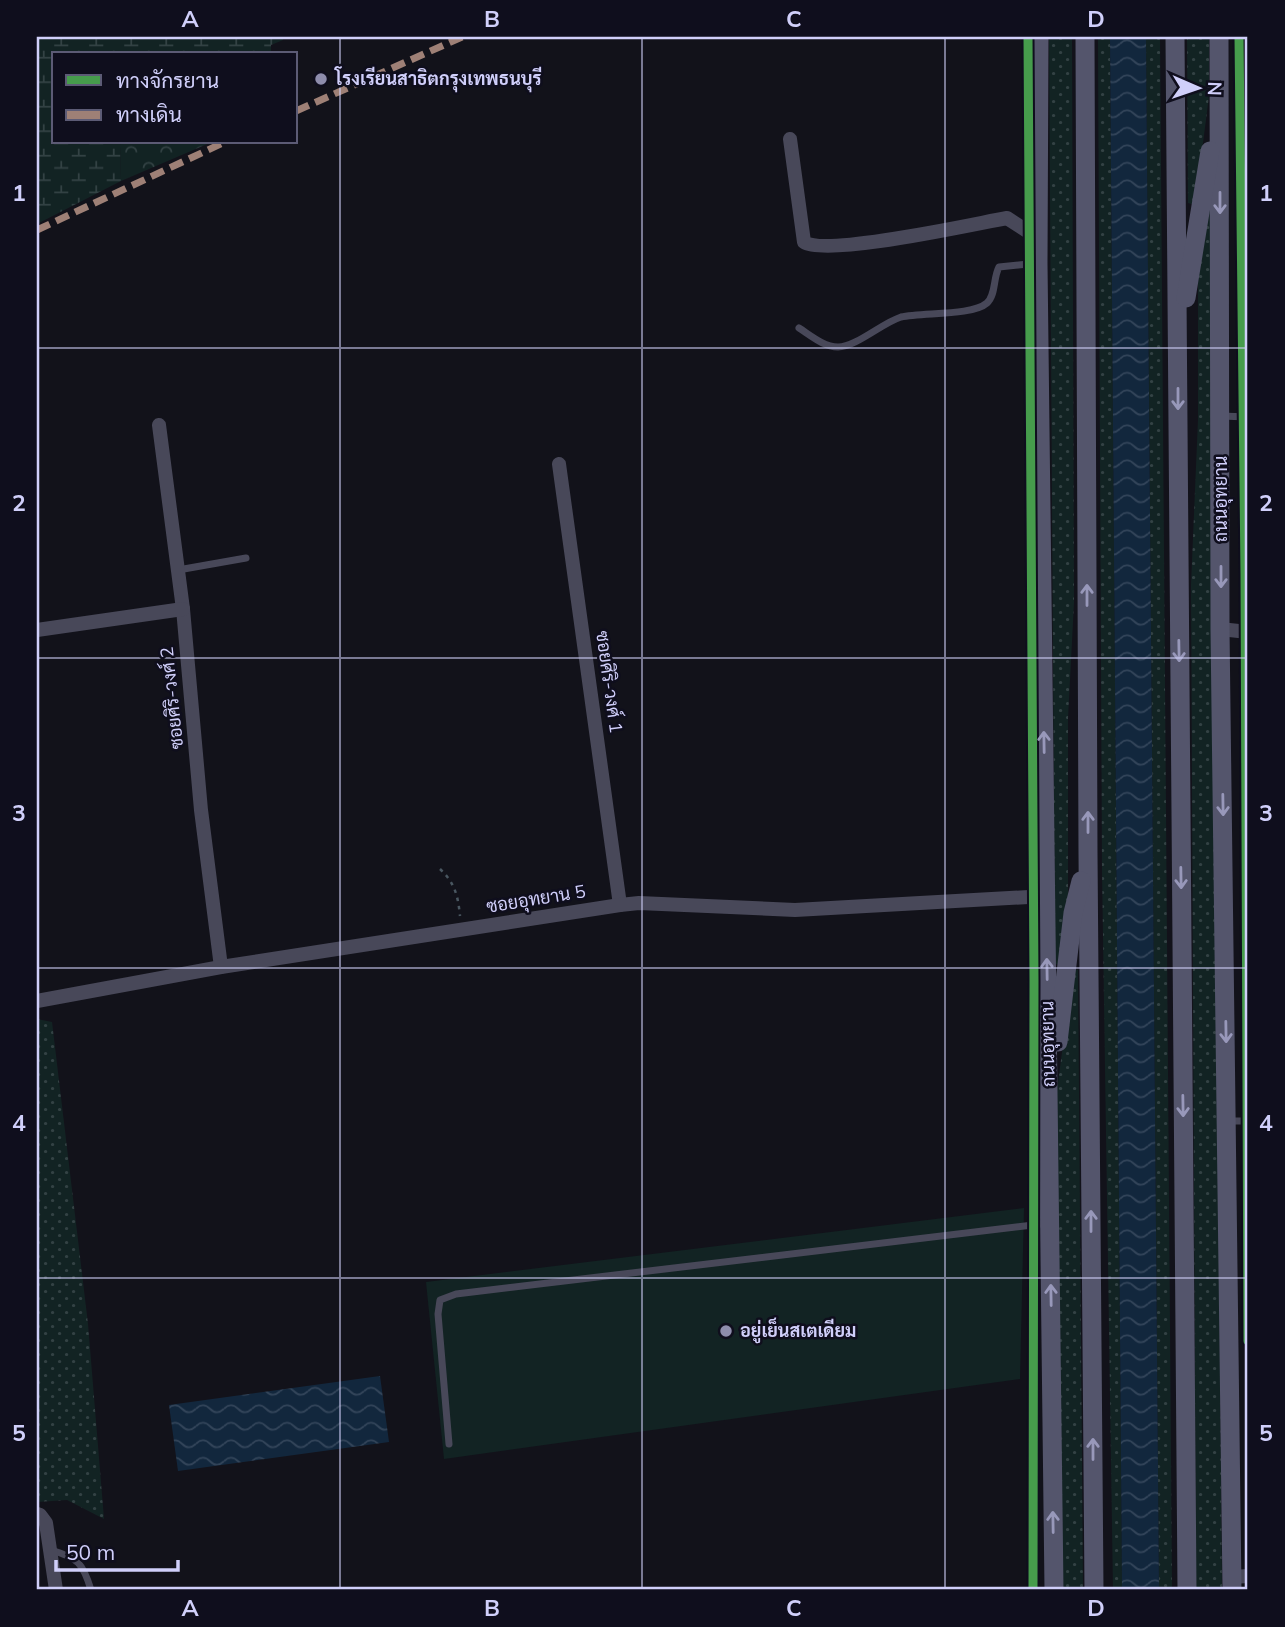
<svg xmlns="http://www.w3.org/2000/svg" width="1285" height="1627" font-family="Mulish,Sarabun,sans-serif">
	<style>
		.grass { fill: url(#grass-dots) }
		.forest { fill: url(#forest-crowns) }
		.wetland { fill: url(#wetland-marsh) }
		.pitch { fill: #122323 }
		.water { fill: url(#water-waves) }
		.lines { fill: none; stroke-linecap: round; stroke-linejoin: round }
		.path { stroke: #495660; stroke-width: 2.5; stroke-dasharray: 3.5 5; stroke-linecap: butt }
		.lane { stroke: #484859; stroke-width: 7 }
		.street { stroke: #484859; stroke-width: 14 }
		.secondary { stroke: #54556c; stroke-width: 19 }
		.quiet { stroke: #9e8076; stroke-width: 7; stroke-dasharray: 14 7; stroke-linecap: butt }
		.cycleway-casing { stroke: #0f0e1d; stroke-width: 13 }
		.cycleway { stroke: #469c4c; stroke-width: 9 }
		.oneway { stroke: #9898ba }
		.grid { fill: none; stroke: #d0cffa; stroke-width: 2; stroke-opacity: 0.55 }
		.poi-dot { fill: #8e8dac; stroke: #0f0e1d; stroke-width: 2.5 }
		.labels { text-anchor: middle; stroke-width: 5; stroke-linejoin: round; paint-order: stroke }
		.poi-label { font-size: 18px; font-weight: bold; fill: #d0cffa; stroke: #0f0e1d; text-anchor: start }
		.street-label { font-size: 18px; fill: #d0cffa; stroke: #0f0e1d }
		.neatline { fill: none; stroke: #d0cffa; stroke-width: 2.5 }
		.grid-label { font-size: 23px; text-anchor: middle; font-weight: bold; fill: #d0cffa }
	</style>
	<defs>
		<pattern id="grass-dots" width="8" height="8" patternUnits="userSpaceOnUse" patternTransform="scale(1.75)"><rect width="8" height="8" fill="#122323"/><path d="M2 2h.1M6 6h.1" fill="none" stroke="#334244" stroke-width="1.8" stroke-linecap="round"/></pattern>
		<pattern id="forest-crowns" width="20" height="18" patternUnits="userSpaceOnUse" patternTransform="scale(1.75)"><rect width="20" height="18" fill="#122323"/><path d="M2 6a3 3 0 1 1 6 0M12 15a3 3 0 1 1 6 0" fill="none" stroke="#334244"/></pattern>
		<pattern id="wetland-marsh" width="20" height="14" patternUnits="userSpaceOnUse" patternTransform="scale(1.75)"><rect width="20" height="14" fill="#122323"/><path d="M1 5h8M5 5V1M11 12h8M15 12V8" fill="none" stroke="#334244"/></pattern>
		<pattern id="water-waves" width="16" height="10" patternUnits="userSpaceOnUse" patternTransform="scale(1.75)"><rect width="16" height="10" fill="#12273d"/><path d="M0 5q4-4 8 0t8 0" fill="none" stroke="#33455a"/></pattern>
	</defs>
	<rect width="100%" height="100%" fill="#12121a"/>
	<g class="grass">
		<polygon points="1049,37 1072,37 1074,602 1068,718 1068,899 1062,965 1055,964"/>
		<polygon points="1098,37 1110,37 1122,1590 1113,1590 1102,870"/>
		<polygon points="1146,37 1160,37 1172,1590 1159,1590"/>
		<polygon points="1187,37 1209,37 1209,96 1195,205 1188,203"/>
		<polygon points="1205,207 1210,207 1222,1590 1196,1590 1191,585 1198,420 1198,283"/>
		<polygon points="1073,969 1078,970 1083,1590 1060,1590 1056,1098"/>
		<polygon points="37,1019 52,1022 88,1324 104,1519 67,1500 37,1502"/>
	</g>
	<polygon class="forest" points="121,142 212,142 121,181 120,145"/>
	<polygon class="wetland" points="37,37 283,37 283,40 271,45 271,54 54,54 54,142 121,142 120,145 121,181 37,224"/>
	<polygon class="pitch" points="1024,1208 1020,1379 444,1459 426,1282"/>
	<g class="water">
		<polygon points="1110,37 1146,37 1159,1590 1122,1590"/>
		<polygon points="380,1376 389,1442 178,1471 169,1405"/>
	</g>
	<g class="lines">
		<path class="path" d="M440,869C455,883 458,896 460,916"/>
		<g class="lane">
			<path d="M799,328C810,335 824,347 838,347C856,347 882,323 901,317C922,312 972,316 987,303C996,295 993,278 999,267L1038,263"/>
			<polyline points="1221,416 1248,417"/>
			<polyline points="178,570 246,558"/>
			<polyline points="1227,1121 1248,1121"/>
			<polyline points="449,1444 438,1314 440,1300 456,1294 1050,1223"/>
			<path d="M51,1550C78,1558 83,1563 91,1590"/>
		</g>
		<g class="street">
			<path d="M790,139L804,242C826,257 973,224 1007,218L1038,238"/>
			<polyline points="159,425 183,609 201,810 221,967"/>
			<polyline points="559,464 620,905"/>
			<polyline points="1220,629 1248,632"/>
			<polyline points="37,630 183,609"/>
			<polyline points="37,1001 221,967 620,905 639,903 795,910 1046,896"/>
			<polyline points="37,1514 40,1515 46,1523 56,1590"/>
			<polyline points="1232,1577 1248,1576"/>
		</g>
		<g class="secondary">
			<polyline points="1039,37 1038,263 1054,1590"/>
			<polyline points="1085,37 1088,853 1094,1590"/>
			<polyline points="1175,37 1187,1590"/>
			<polyline points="1219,37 1220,629 1232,1590"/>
			<polyline points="1186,298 1210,151"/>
			<polyline points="1058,1042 1073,913 1081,881"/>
		</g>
		<g class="quiet">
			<polyline points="296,111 462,37"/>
			<polyline points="37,230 225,142"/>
		</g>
		<defs>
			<g id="cycleway">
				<polyline points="1028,37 1034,981 1033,1590"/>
				<polyline points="1239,37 1245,573 1248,1341"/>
			</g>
		</defs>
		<use href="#cycleway" class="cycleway-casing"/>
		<use href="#cycleway" class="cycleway"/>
	</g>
	<defs><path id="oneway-shaft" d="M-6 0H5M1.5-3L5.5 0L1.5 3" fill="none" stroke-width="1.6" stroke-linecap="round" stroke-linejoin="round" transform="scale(1.75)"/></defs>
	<g class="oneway">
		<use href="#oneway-shaft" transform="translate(1220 203) rotate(90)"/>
		<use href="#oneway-shaft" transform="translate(1178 399) rotate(90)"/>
		<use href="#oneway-shaft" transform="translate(1221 577) rotate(90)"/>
		<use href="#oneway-shaft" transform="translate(1087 595) rotate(-90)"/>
		<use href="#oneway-shaft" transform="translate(1179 651) rotate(89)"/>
		<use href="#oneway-shaft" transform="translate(1044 742) rotate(-91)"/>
		<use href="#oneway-shaft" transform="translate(1223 805) rotate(89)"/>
		<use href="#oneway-shaft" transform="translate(1088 822) rotate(-90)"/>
		<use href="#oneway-shaft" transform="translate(1181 878) rotate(89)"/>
		<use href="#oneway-shaft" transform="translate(1047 969) rotate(-91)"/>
		<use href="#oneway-shaft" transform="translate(1226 1032) rotate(89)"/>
		<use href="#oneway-shaft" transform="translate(1183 1106) rotate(89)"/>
		<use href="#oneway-shaft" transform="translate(1091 1221) rotate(-90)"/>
		<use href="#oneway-shaft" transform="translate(1051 1295) rotate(-91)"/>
		<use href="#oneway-shaft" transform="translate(1093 1449) rotate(-90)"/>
		<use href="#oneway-shaft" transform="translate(1053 1522) rotate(-91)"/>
	</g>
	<path class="grid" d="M340,37V1590M642,37V1590M945,37V1590M37,348H1248M37,658H1248M37,968H1248M37,1278H1248"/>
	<g class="poi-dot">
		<circle cx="321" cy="79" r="7"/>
		<circle cx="726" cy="1331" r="7"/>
	</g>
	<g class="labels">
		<g class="poi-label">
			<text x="335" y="85">โรงเรียนสาธิตกรุงเทพธนบุรี</text>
			<text x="740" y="1337">อยู่เย็นสเตเดียม</text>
		</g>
		<g class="street-label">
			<text transform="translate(1221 499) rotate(-90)" y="6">ถนนอุทยาน</text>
			<text transform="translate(609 682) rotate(82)" y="6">ซอยศิริ-วงศ์ 1</text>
			<text transform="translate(172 698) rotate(-96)" y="6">ซอยศิริ-วงศ์ 2</text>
			<text transform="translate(536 899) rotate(-9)" y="6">ซอยอุทยาน 5</text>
			<text transform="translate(1048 1044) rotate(-91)" y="6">ถนนอุทยาน</text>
		</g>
	</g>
	<rect width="1285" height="1627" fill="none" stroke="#0f0e1d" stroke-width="77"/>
	<rect x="52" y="52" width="245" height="91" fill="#0f0e1d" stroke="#5c5b75" stroke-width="2"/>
	<rect x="66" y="75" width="35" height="10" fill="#469c4c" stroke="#5c5b75" stroke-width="2"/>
	<text x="116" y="88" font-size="21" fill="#d0cffa">ทางจักรยาน</text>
	<rect x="66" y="110" width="35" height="10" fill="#9e8076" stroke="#5c5b75" stroke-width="2"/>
	<text x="116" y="122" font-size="21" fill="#d0cffa">ทางเดิน</text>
	<g transform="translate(1198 88) rotate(92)" stroke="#0f0e1d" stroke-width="5" paint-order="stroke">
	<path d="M0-5L12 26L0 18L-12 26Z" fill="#d0cffa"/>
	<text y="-10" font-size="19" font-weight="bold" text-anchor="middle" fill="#d0cffa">N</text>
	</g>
	<path d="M56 1560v10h122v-10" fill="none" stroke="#d0cffa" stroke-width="3.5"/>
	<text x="66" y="1560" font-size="21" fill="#d0cffa" stroke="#0f0e1d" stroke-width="5" paint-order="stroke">50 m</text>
	<rect x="38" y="38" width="1208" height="1550" class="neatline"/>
	<g class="grid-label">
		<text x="190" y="27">A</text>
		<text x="492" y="27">B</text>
		<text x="794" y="27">C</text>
		<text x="1096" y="27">D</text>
		<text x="19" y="201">1</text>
		<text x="1266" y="201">1</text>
		<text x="19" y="511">2</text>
		<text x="1266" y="511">2</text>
		<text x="19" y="821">3</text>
		<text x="1266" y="821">3</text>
		<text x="19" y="1131">4</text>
		<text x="1266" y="1131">4</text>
		<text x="19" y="1441">5</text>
		<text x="1266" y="1441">5</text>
		<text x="190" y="1616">A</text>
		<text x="492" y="1616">B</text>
		<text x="794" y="1616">C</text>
		<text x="1096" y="1616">D</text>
	</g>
</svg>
